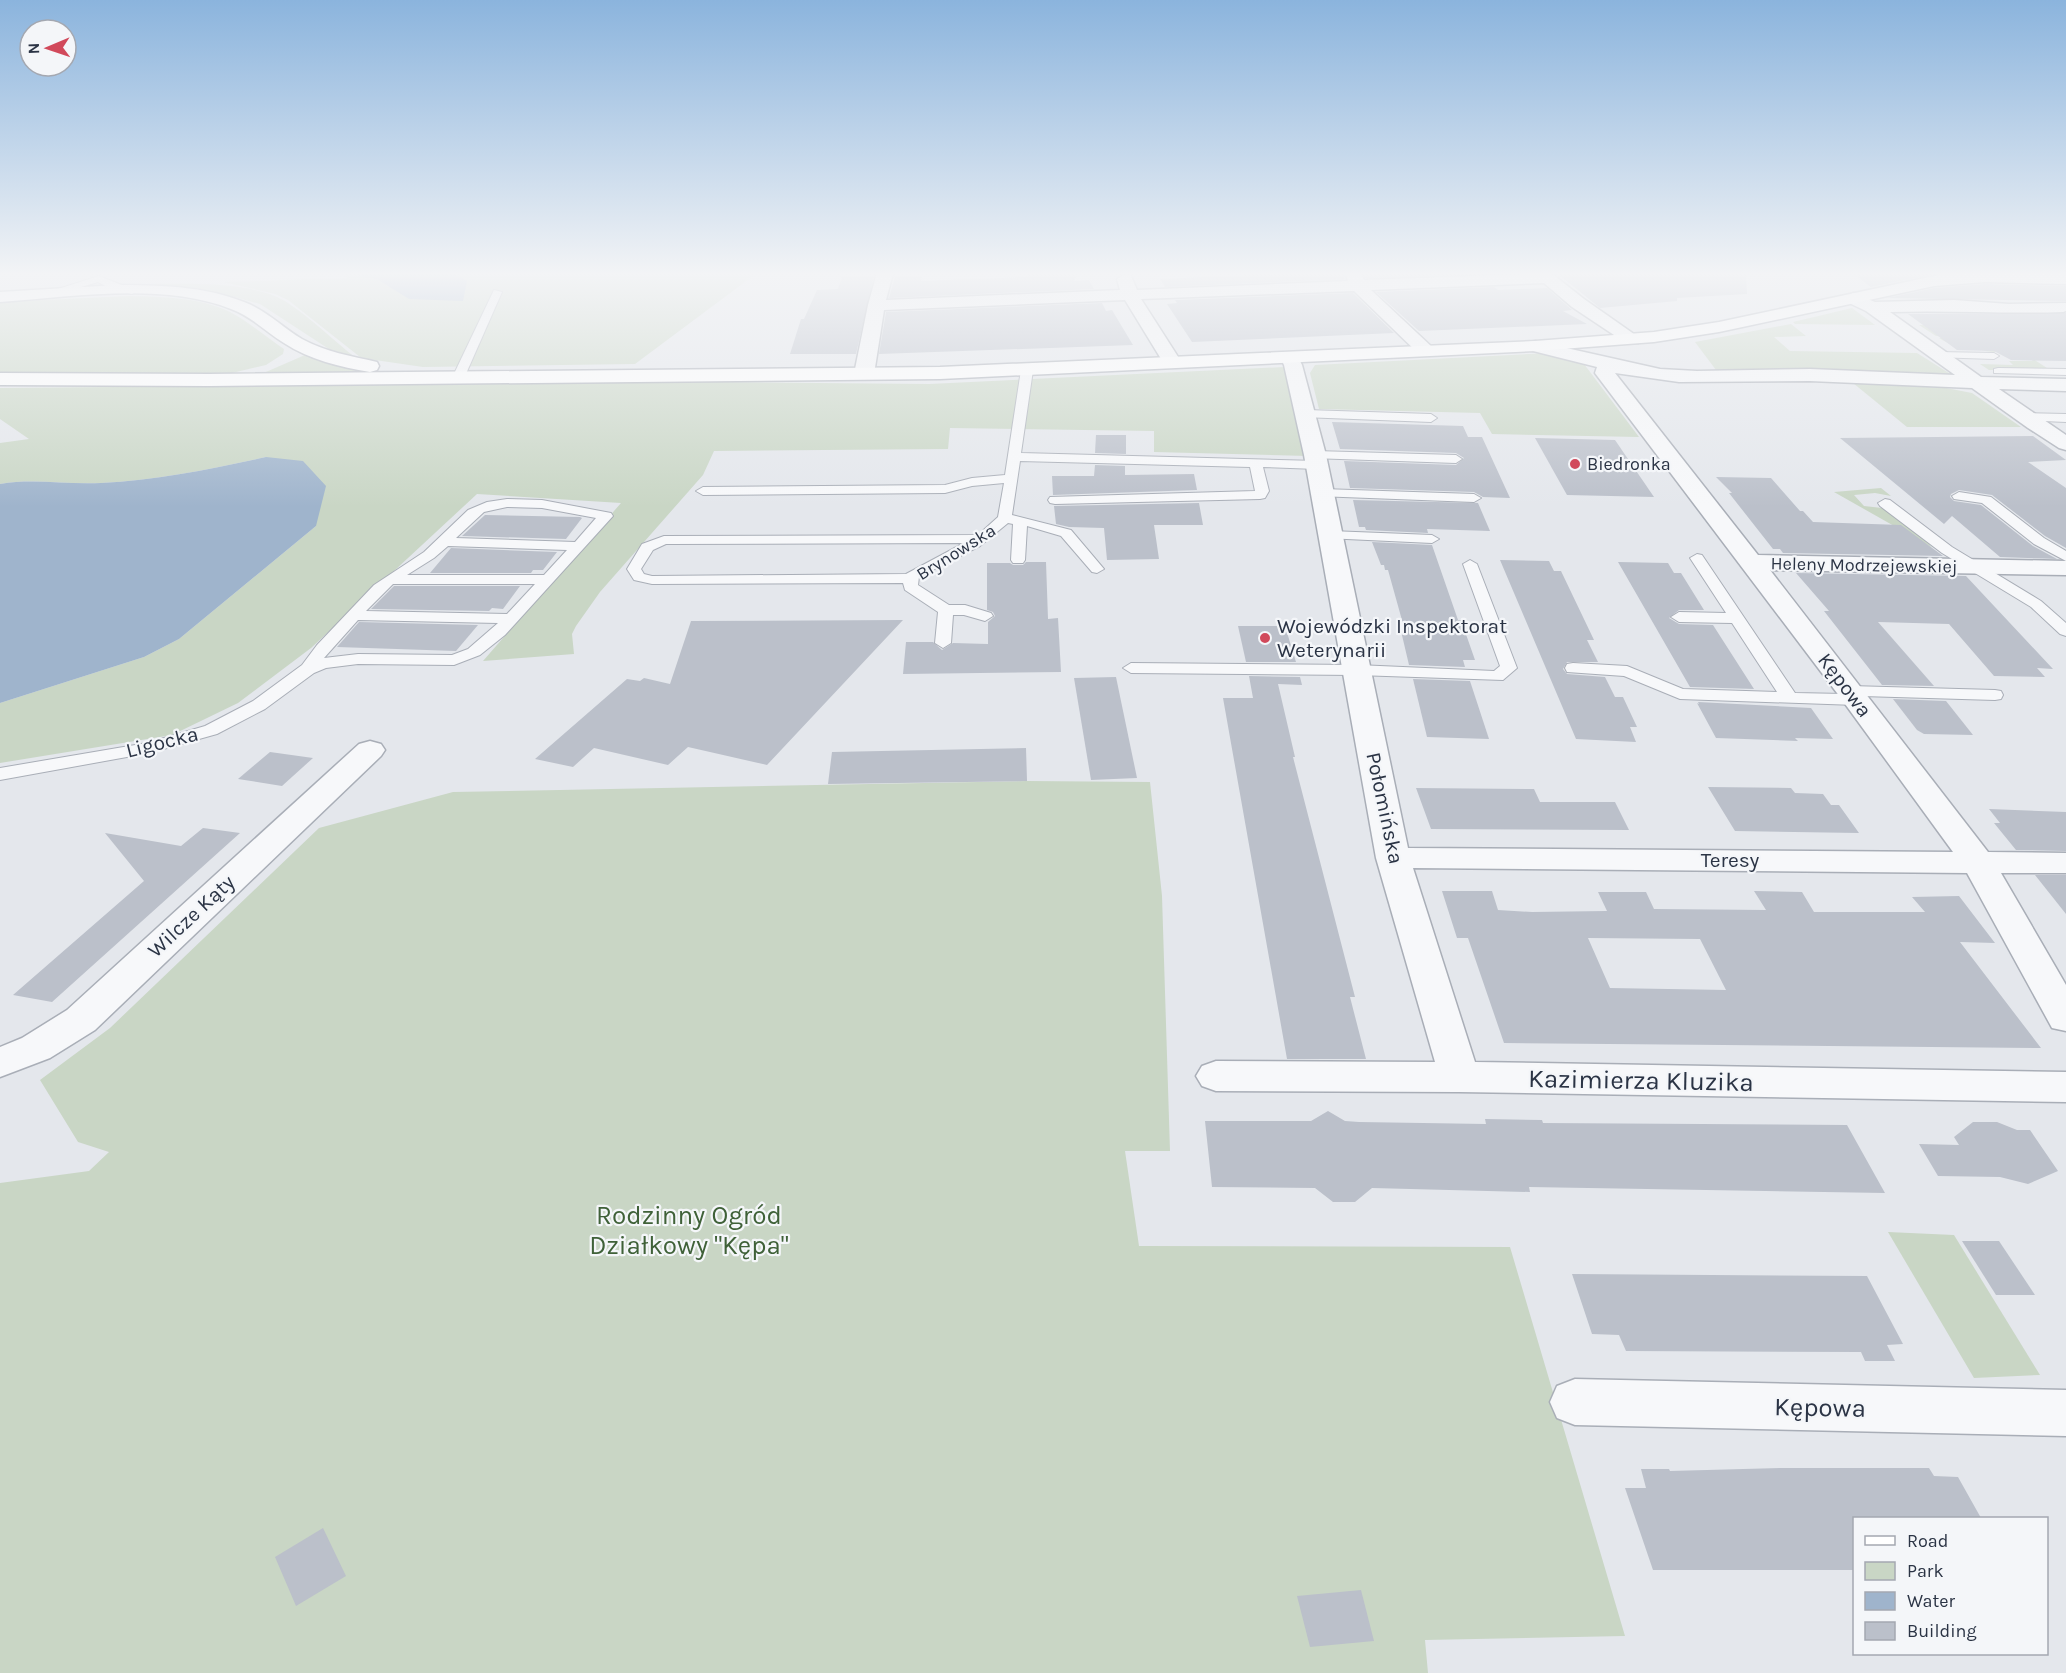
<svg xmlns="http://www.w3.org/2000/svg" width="2066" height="1673" font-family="Karla,sans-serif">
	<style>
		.green { fill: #c9d6c5 }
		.water { fill: #9fb4cc }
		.building { fill: #bbc0ca; fill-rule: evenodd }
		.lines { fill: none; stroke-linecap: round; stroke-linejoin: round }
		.service-casing { stroke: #a9aeb7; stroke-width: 2 }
		.minor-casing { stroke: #a9aeb7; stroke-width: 3 }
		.secondary-casing { stroke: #a9aeb7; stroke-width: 3 }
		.service { fill: #f7f8fa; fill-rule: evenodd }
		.minor { fill: #f7f8fa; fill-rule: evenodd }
		.secondary { fill: #fff; fill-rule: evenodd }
		.poi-dot { fill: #d1495b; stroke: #f4f6f9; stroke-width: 2 }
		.labels { text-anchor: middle; stroke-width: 4.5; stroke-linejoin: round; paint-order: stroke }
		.far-poi-label { font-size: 18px; fill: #2b3445; stroke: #f4f6f9; text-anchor: start }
		.far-street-label { font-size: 18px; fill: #2b3445; stroke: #f4f6f9 }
		.poi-label { font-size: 21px; fill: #2b3445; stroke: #f4f6f9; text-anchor: start }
		.street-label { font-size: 21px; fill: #2b3445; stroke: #f4f6f9 }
		.near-street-label { font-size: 26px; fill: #2b3445; stroke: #f4f6f9 }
		.near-park-label { font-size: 26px; fill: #3f6138; stroke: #f4f6f9 }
	</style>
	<rect width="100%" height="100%" fill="#e4e7ec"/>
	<g class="green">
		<polygon points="343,273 757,273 635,364 423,367 368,359 360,357 288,300 275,294 223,282 348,278"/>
		<path d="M152,284C191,284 254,281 288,303C312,319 333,340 356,358L335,353L260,304L217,292L179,288L0,293V291Z"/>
		<path d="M129,296C162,297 199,297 230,312C249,322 266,337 284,349L283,354L266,365L232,373L0,374V302Z"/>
		<polygon points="1852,308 1875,325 1795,324 1793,322"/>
		<path d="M1956,309L2050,312L2044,325L2014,337L2009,343L2050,370H1989L1980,364L2013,365L2009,361H2033L2009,346L1988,345L1996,352C1981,352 1983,348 1972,346C1956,342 1956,349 1939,338L2012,337L1936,336L1919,325L2036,326L2017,313L1960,312Z"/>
		<polygon points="1791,324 1806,336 1774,337 1790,351 1917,353 1952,375 1804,370 1716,370 1695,342"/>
		<polygon points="1549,353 1581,360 1639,437 1492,434 1480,413 1319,409 1310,373 1315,365"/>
		<polygon points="305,355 323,362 361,372 359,374 259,375"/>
		<path d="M1284,367L1288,373L1308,456L1154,452V431L950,428L948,449L714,451L703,475L600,592L576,626L572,634L574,654L483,661L621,503L477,494L311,648L238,703L172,735L0,763V703L144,657L179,639L316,526L266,457C212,469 157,480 101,483C67,485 34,478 0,484V443L29,439L0,419V388L715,382L929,384Z"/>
		<polygon points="1853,383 1946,388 1972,393 2021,427 1907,427"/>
		<polygon points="1881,488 1891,496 1875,493 1854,495 1864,506 1882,508 1893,512 1933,548 1834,492"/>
		<polygon points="1027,781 1150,782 1162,896 1170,1151 1125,1151 1139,1246 1510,1247 1625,1636 1425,1640 1428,1673 0,1673 0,1183 89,1171 109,1152 78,1142 40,1080 110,1028 319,828 453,792"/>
		<polygon points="1888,1232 1954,1235 2040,1375 1974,1378"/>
	</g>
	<g class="water">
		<polygon points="365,273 454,273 467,281 463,301 409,299 377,279 357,276"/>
		<path d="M266,457L303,461L326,486L316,526L179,639L144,657L0,703V484C34,478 67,485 101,483C157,480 212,469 266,457Z"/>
	</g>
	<g class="building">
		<polygon points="1028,273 1079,273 1074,281 1089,280 1094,289 889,298 895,276 922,276 921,281 1025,277"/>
		<polygon points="1269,273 1343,273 1345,279 1165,287 1160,279 1271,274"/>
		<polygon points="1363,273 1476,273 1477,274 1365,278"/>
		<polygon points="1587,273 1746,273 1747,294 1677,298 1677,301 1600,308 1558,274"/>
		<polygon points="1852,273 1935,273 1935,274 1871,287"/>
		<polygon points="842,276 874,276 856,354 790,354 801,319 804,319 817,290 838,289"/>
		<polygon points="1985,284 2066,286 2066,301 1887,298 1934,288"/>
		<polygon points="1494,287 1498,290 1547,288 1572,310 1563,311 1587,324 1419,331 1376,292"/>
		<polygon points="1353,293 1394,333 1192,342 1167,304 1177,303 1175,300"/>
		<polygon points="1102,303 1106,311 1112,310 1133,345 879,354 886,312"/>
		<polygon points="2066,313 2066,361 2011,360 1994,351 1957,350 1908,314"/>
		<polygon points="1332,422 1463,426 1468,437 1482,437 1510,498 1483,497 1474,492 1350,488 1344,461 1456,465 1464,458 1456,453 1340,449"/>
		<polygon points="1096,435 1126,435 1126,454 1095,453"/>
		<polygon points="2033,436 2066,460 2028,462 2066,488 2066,548 2045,536 1992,495 1959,490 1951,494 1950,497 1954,501 1981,505 2033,546 2057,559 2000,557 1952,516 1944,524 1840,438"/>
		<polygon points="1535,438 1615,440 1654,497 1567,495"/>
		<polygon points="1095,465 1125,466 1125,475 1194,474 1197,490 1053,495 1052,476 1094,476"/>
		<polygon points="1716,477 1771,478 1800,511 1803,511 1813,522 1901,525 1943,556 1783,553 1780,549 1773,549 1729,493 1732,493"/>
		<polygon points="1353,500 1478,503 1490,531 1427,529 1428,533 1366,530 1365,527 1359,527"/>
		<polygon points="1199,503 1203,525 1154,525 1159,559 1107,560 1104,528 1069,527 1056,524 1054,506"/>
		<polygon points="485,515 580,517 582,518 566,539 462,536"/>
		<polygon points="1372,542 1432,545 1458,620 1461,620 1475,660 1463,660 1465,667 1409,665 1401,631 1405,631 1388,570 1385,570 1384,565 1381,565"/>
		<polygon points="451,548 557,552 543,570 533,570 531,573 430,573"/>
		<polygon points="1500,560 1549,561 1554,571 1561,571 1594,640 1587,640 1598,662 1567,662 1563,669 1567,674 1605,677 1615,697 1623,697 1637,727 1630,727 1636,742 1576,739"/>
		<polygon points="1026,562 1046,562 1048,619 1058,618 1061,672 903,674 906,642 933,642 942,650 953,643 988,644 988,622 995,616 993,612 987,610 987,563 1010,563 1013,565 1023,565"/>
		<polygon points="1618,562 1668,563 1674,573 1681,573 1704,610 1679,610 1669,618 1679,624 1713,625 1754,689 1690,687"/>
		<polygon points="1796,573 1966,576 2053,669 2037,668 2045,677 1994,676 1949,624 1878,622 1934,686 1882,685 1824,611 1829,611"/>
		<polygon points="394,586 520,586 503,609 492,608 489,611 371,609"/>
		<polygon points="903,620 767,765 688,747 668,765 594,748 573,767 535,759 627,679 640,681 644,678 670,684 691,621"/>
		<polygon points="359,622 478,625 456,651 337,647"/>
		<polygon points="1238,626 1285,626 1296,662 1246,662"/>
		<polygon points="1249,676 1300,677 1302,685 1278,684 1295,757 1293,757 1355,997 1350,997 1366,1059 1287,1059 1223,698 1253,698"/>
		<polygon points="1116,677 1137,778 1091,780 1074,678"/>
		<polygon points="1413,679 1470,681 1489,739 1427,737"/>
		<polygon points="1893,699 1946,701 1973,735 1924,734 1917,730"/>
		<polygon points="1698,702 1811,708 1833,739 1795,738 1798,741 1716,738 1697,703 1699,704"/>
		<polygon points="1026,748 1027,781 828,784 832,752"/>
		<polygon points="270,752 313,758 282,786 238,779"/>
		<polygon points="1708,787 1791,788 1795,793 1823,794 1831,805 1839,805 1859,833 1735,831"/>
		<polygon points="1416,788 1534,789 1540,802 1615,802 1629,830 1431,829"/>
		<polygon points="1989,809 2066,812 2066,851 2016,850 1994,823 2000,823"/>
		<polygon points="203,828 240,833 52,1002 13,995 144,881 105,833 181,846"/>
		<polygon points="2035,875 2066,875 2066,914"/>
		<path d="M1442,891H1492L1498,910L1532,912L1607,911L1598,892H1646L1654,909L1766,910L1754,891L1802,892L1814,912H1925L1912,897L1959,896L1995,943L1960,942L2041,1048L1504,1043L1468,938H1457ZM1588,938L1700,939L1726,990L1610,988Z"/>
		<polygon points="1328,1111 1345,1121 1359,1122 1486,1124 1485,1119 1542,1120 1543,1123 1847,1125 1885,1193 1529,1187 1530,1192 1372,1188 1355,1202 1333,1202 1315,1188 1212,1187 1205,1121 1311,1121"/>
		<polygon points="1973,1122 1997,1122 2017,1130 2030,1130 2058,1171 2028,1184 2000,1177 1938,1176 1919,1144 1959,1145 1954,1137"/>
		<polygon points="1962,1241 1999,1241 2035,1295 1996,1295"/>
		<polygon points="1572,1274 1867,1276 1903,1344 1887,1345 1895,1361 1865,1361 1861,1352 1626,1351 1619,1335 1592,1334"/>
		<polygon points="1780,1468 1929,1468 1934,1476 1958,1477 1981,1518 1854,1518 1854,1570 1653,1570 1625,1488 1646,1488 1641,1469 1669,1469 1670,1471"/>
		<polygon points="323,1528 346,1576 296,1606 275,1557"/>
		<polygon points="1361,1590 1374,1641 1310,1647 1297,1596"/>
	</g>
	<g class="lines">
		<defs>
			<g id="service">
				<polygon points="99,276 137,291 132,294 109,288 98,282 44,298 39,295"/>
				<polygon points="494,290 502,292 465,376 459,379 455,378 453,376"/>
				<polygon points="1937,352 1994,353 1999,356 1994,359 1933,357 1932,355"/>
				<path d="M1027,367L1033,370L1021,453L1317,461L1323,465L1317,469L1263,467L1269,491L1265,498L1260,499L1055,504L1050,503L1048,500L1050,497L1255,491L1250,467L1020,461L1012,515L1071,530L1104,569L1097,573L1092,572L1061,536L1027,526L1025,560L1023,563H1013L1011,560L1013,524L1008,523L980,546L919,577L918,585L949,605H965L991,613L993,616L985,621L964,615H953L951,643L943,648L935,643L938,612L905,590L903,583L652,584L634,580L627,569L642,544L664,536L978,535L998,517L1004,483L972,486L945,493L703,495L696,491L703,487L945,485L972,478L1005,475L1021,370ZM964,543L906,574L652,576L644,574L641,569L653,550L666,544Z"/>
				<polygon points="1998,368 2066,369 2066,375 1994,373 1994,369"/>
				<polygon points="1306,410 1431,414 1437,418 1431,422 1302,417 1300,414"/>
				<polygon points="2025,413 2066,414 2066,422 2021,420 2021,414"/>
				<polygon points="1315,451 1456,455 1462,459 1456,463 1311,458 1309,455"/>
				<polygon points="1322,489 1474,494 1481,498 1474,502 1317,496 1315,493 1317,490"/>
				<polygon points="1959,492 1991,497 2044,538 2066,551 2066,561 2034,544 1982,503 1954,499 1952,496"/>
				<path d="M507,499L542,500L611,513L613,516L505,635L480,655L454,665L358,664L326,668L314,673L265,709L217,734L149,753L0,780V768L147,743L205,726L253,701L302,665L317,645L374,585L424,552L468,510L487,502ZM507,507L542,508L596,518L575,542L456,538L484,512ZM448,546L567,550L544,575H407L434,558ZM393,584H535L507,614L366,611ZM358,620L498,623L468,649L452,655L358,654L324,658Z"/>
				<polygon points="1885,499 1890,500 1952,547 2041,601 2066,623 2066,636 2060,634 2031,607 1942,553 1880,506 1878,503"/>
				<polygon points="1330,531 1432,535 1439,539 1432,543 1325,538 1323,535 1325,532"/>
				<polygon points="1697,554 1702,555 1795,693 1844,694 1842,691 1844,687 1850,686 1995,690 2001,691 2003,695 2001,699 1995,700 1862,696 1865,700 1862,704 1856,705 1680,699 1624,676 1567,672 1565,668 1567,664 1573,663 1627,666 1683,689 1777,692 1732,623 1679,622 1671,617 1679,612 1726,613 1690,558"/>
				<polygon points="1470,560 1477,564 1517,668 1503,680 1357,675 1131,673 1123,668 1131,663 1357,665 1494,671 1500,666 1463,564"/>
			</g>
			<g id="minor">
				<polygon points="877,273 893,273 886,300 1120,290 1117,279 1125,274 1131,276 1137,290 1348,281 1345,273 1361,273 1364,280 1551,273 1584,299 1641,339 1638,343 1626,343 1572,307 1544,283 1371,290 1432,347 1435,351 1432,355 1420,355 1354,291 1141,299 1182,363 1180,367 1166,367 1125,300 884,310 874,374 871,378 857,378 854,374 868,305"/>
				<polygon points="1937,273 1960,273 1968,278 1960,283 1939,276"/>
				<path d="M1853,293L1875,302L1954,300L2009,304L2066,303V311L2063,312C2005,314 1948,310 1890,312L1981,377L2066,379V391L1999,389L2066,435V450L2059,448L2028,428L1972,388L1810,381L1679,382L1615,373L1758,555L2066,561V575L1770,570L1988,852L2066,853V873H2001L2066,985V1031L2052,1028L1967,873L1413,868L1475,1062L2066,1072V1102L1459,1092L1216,1091L1202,1086L1196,1076L1202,1066L1216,1061L1435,1062L1376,858L1304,455L1284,365L1280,357L1282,353H1296L1302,365L1326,455L1408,848L1953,852L1840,697L1598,377L1595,373L1597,367L1529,350L1526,346L1529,342L1535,341L1660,369L1697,371L1810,369L1955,375L1866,311L1847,302L1845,298Z"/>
				<polygon points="370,741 381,744 385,750 381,756 95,1030 50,1058 0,1077 0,1047 22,1038 67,1010 359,744"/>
				<polygon points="1575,1379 2066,1390 2066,1436 1575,1425 1557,1418 1550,1402 1557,1386"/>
			</g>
			<g id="secondary">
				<polygon points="1978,273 2066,274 2066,284 1985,282 1934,286 1719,332 1654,342 1535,351 940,379 209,386 0,385 0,373 209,374 940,367 1535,341 1654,332 1719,322 1934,276"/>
				<path d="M116,285C159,285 204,286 244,302C266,310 282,327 302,339C326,352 351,356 377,362L379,366L377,370L370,372C340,367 310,360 284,343C266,332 251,316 231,309C162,282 72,297 0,302V292Z"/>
			</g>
		</defs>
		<use href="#service" class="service-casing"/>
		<use href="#minor" class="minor-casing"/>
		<use href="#secondary" class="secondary-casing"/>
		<use href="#service" class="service"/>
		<use href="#minor" class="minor"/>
		<use href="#secondary" class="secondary"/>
	</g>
	<linearGradient id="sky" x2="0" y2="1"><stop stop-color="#8bb4dd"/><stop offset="0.54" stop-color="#f3f4f6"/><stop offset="1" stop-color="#f3f4f6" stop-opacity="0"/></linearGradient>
	<rect width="2066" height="507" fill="url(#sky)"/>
	<g class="poi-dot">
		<circle cx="1575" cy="464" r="6"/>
		<circle cx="1265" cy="638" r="6"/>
	</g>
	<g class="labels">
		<g class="far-poi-label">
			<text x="1587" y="470">Biedronka</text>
		</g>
		<g class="far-street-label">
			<text transform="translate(956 552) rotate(-32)" y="6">Brynowska</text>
			<text transform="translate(1864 565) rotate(1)" y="6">Heleny Modrzejewskiej</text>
		</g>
		<g class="poi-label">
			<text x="1277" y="633">Wojewódzki Inspektorat<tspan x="1277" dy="24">Weterynarii</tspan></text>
		</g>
		<g class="street-label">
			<text transform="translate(1845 685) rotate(53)" y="7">Kępowa</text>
			<text transform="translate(162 742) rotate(-14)" y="7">Ligocka</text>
			<text transform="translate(1385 808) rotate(78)" y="7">Połomińska</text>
			<text x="1730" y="867">Teresy</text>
			<text transform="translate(191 916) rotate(-43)" y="7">Wilcze Kąty</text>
		</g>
		<g class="near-street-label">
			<text transform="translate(1641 1080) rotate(1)" y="9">Kazimierza Kluzika</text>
			<text transform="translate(1820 1407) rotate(1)" y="9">Kępowa</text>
		</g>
		<g class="near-park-label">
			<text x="689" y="1224">Rodzinny Ogród<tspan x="689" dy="30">Działkowy "Kępa"</tspan></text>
		</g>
	</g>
	<rect x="1853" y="1517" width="195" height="138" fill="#f4f6f9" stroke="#a4a8b1" stroke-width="1.5"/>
	<rect x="1865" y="1536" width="30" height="9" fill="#ffffff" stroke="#a4a8b1" stroke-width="1.5"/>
	<text x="1907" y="1547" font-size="18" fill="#2b3445">Road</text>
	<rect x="1865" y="1562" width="30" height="18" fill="#c9d6c5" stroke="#a4a8b1" stroke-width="1.5"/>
	<text x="1907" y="1577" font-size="18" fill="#2b3445">Park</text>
	<rect x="1865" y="1592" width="30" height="18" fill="#9fb4cc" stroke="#a4a8b1" stroke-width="1.5"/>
	<text x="1907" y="1607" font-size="18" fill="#2b3445">Water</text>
	<rect x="1865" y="1622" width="30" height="18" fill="#bbc0ca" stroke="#a4a8b1" stroke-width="1.5"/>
	<text x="1907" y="1637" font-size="18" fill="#2b3445">Building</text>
	<g transform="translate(48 48) rotate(268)"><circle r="28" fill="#f4f6f9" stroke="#a4a8b1" stroke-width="1.5"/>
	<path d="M0-4.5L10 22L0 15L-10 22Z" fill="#d1495b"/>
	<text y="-9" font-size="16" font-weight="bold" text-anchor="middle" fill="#2b3445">N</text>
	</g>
</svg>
